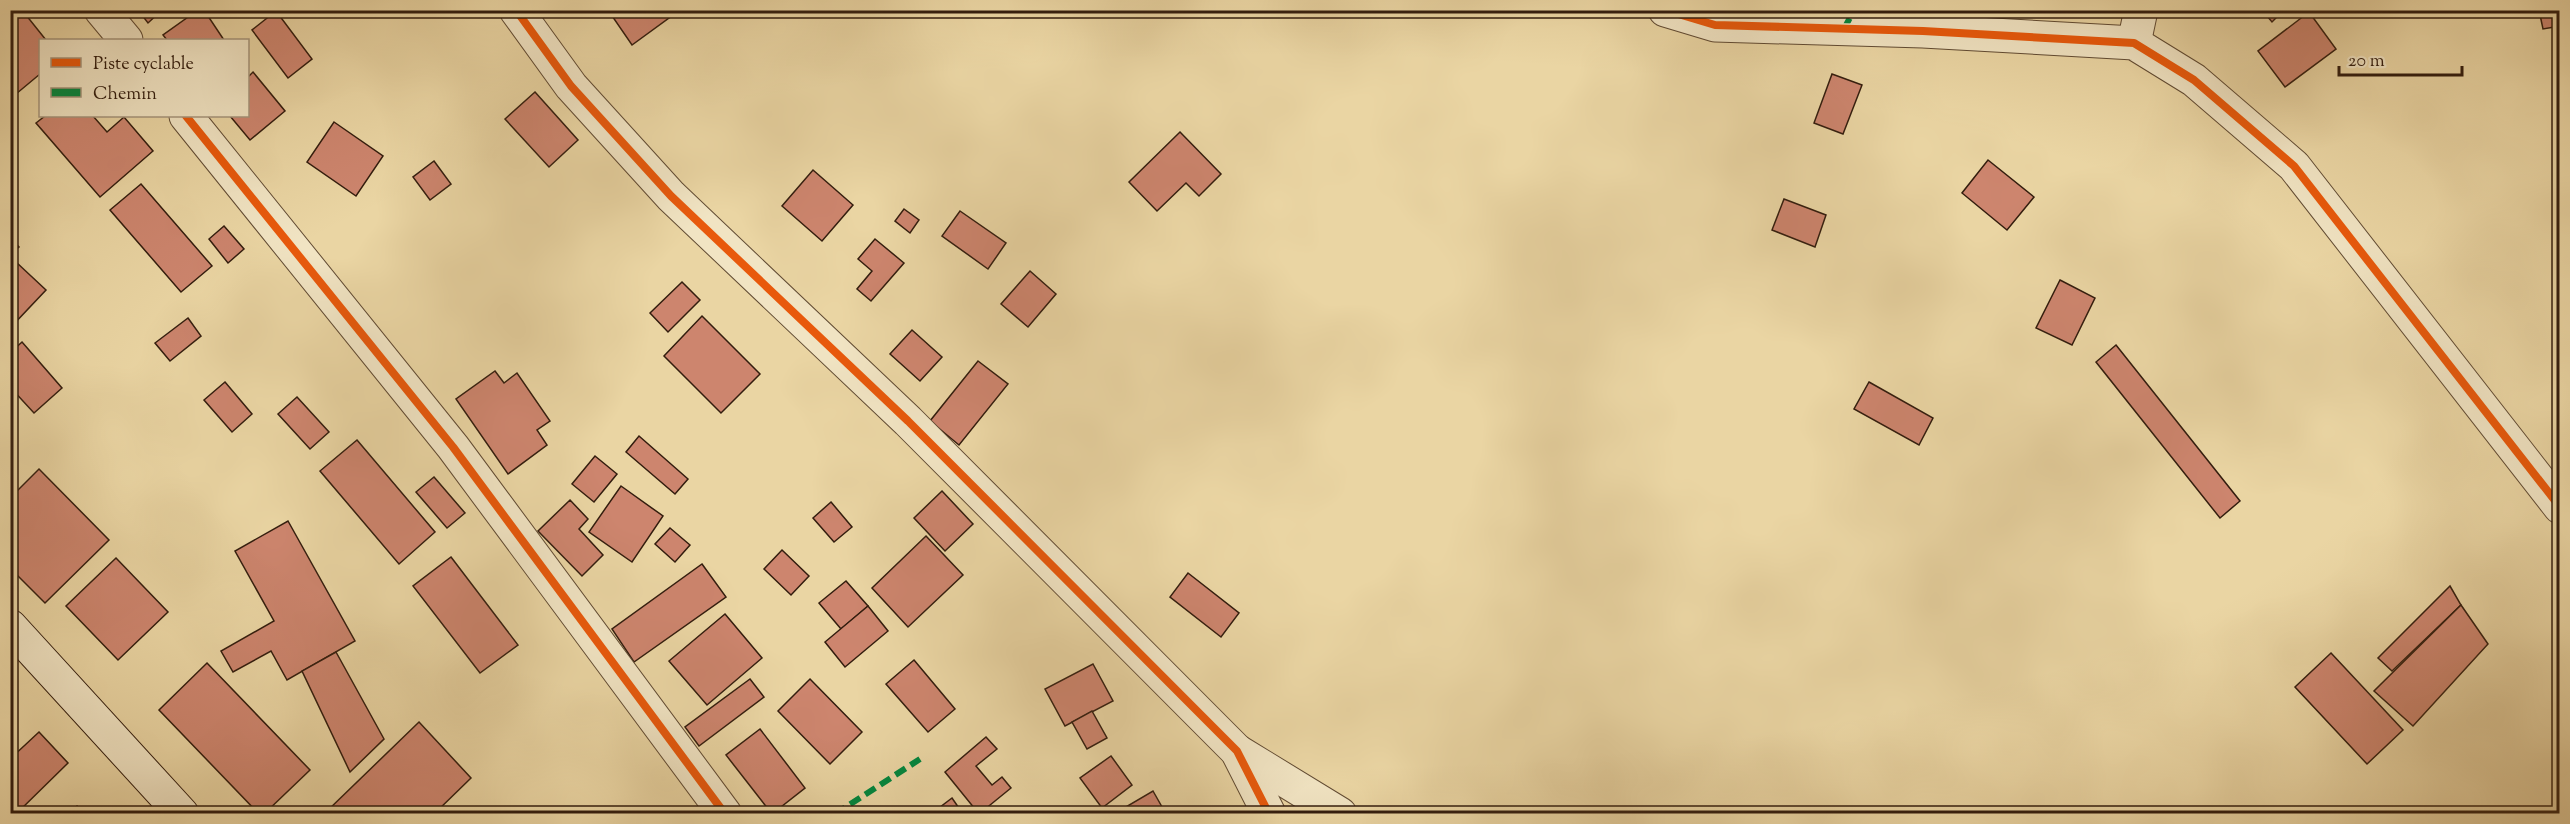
<svg xmlns="http://www.w3.org/2000/svg" width="2570" height="824" font-family="'Sorts Mill Goudy',serif">
	<style>
		.building { fill: #cd856e; stroke: #331d0e; stroke-width: 1.5 }
		.lines { fill: none; stroke-linecap: round; stroke-linejoin: round }
		.minor-casing { stroke: #614b33; stroke-width: 35 }
		.secondary-casing { stroke: #331d0e; stroke-width: 35 }
		.minor { stroke: #f1e4c3; stroke-width: 33 }
		.secondary { stroke: #f1e4c3; stroke-width: 33 }
		.quiet { stroke: #00873e; stroke-width: 6; stroke-dasharray: 12 6; stroke-linecap: butt }
		.cycleway-casing { stroke: #f1e4c3; stroke-width: 11 }
		.cycleway { stroke: #e8590c; stroke-width: 8 }
	</style>
	<rect width="100%" height="100%" fill="#ead5a3"/>
	<filter id="stains"><feTurbulence type="fractalNoise" baseFrequency=".00333" numOctaves="4"/><feColorMatrix values="0 0 0 0 .2 0 0 0 0 .09 0 0 0 0 .02 0 0 0 .5 -.17"/></filter>
	<radialGradient id="worn" r=".72"><stop offset=".6" stop-color="#630" stop-opacity="0"/><stop offset="1" stop-color="#630" stop-opacity=".3"/></radialGradient>
	<g class="building">
		<polygon points="10,10 22,10 46,40 40,40 40,74 10,99"/>
		<polygon points="138,10 162,10 148,23"/>
		<polygon points="198,10 204,10 224,40 167,40 163,35"/>
		<polygon points="608,10 669,10 673,15 632,45"/>
		<polygon points="2262,10 2284,10 2272,22"/>
		<polygon points="2539,10 2560,10 2560,26 2543,29"/>
		<polygon points="276,11 312,59 288,78 252,30"/>
		<polygon points="2309,12 2336,49 2285,87 2258,51"/>
		<polygon points="253,72 285,111 250,140 230,116 248,116 248,77"/>
		<polygon points="1832,74 1862,85 1843,134 1814,123"/>
		<polygon points="535,92 578,140 549,167 505,119"/>
		<polygon points="45,116 93,116 107,132 124,117 153,151 100,197 36,123"/>
		<polygon points="334,122 383,156 356,196 307,162"/>
		<polygon points="1180,132 1221,174 1199,196 1186,183 1157,211 1129,182"/>
		<polygon points="1988,160 2034,197 2007,230 1962,193"/>
		<polygon points="434,161 451,184 430,200 413,177"/>
		<polygon points="813,170 853,205 822,241 782,206"/>
		<polygon points="141,184 212,266 181,292 110,210"/>
		<polygon points="1784,199 1826,215 1815,247 1772,230"/>
		<polygon points="904,209 919,220 910,233 895,221"/>
		<polygon points="960,211 1006,243 988,269 942,236"/>
		<polygon points="224,226 244,249 228,263 209,239"/>
		<polygon points="10,238 19,247 10,255"/>
		<polygon points="875,239 904,263 871,301 857,289 872,271 858,259"/>
		<polygon points="16,262 46,290 10,328 10,267"/>
		<polygon points="1030,271 1056,294 1028,327 1001,304"/>
		<polygon points="2060,280 2095,298 2072,345 2036,328"/>
		<polygon points="682,282 700,300 668,332 650,313"/>
		<polygon points="702,316 760,374 721,413 664,356"/>
		<polygon points="188,318 201,336 170,361 155,343"/>
		<polygon points="912,330 942,357 920,381 890,354"/>
		<polygon points="22,342 62,388 34,413 10,387 10,353"/>
		<polygon points="2116,345 2240,501 2220,518 2096,362"/>
		<polygon points="978,361 1008,384 959,445 930,421"/>
		<polygon points="495,371 504,383 517,373 550,421 537,430 547,445 508,474 456,399"/>
		<polygon points="225,382 252,414 232,432 204,400"/>
		<polygon points="1869,382 1933,418 1919,445 1854,409"/>
		<polygon points="297,397 329,432 310,449 278,414"/>
		<polygon points="639,436 688,479 675,494 626,452"/>
		<polygon points="357,440 435,532 399,564 320,471"/>
		<polygon points="595,456 617,474 594,502 572,484"/>
		<polygon points="39,469 109,540 45,603 10,568 10,498"/>
		<polygon points="434,477 465,513 447,528 416,492"/>
		<polygon points="621,486 663,516 632,562 589,532"/>
		<polygon points="942,491 973,524 945,551 914,518"/>
		<polygon points="570,500 588,519 579,529 603,555 582,576 538,531"/>
		<polygon points="831,502 852,527 834,542 813,518"/>
		<polygon points="288,521 355,641 287,680 271,651 233,672 221,651 274,621 235,551"/>
		<polygon points="670,528 690,545 675,562 655,544"/>
		<polygon points="926,536 963,575 908,627 872,588"/>
		<polygon points="782,550 809,576 791,595 764,569"/>
		<polygon points="451,557 518,645 480,673 413,586"/>
		<polygon points="116,558 168,612 118,660 66,606"/>
		<polygon points="702,564 726,597 634,662 612,629"/>
		<polygon points="1188,573 1239,613 1221,637 1170,597"/>
		<polygon points="846,581 868,606 841,629 819,603"/>
		<polygon points="2450,586 2461,605 2392,671 2378,658"/>
		<polygon points="2461,605 2488,644 2413,726 2374,691"/>
		<polygon points="868,606 888,631 845,667 825,642"/>
		<polygon points="725,614 762,658 707,705 669,661"/>
		<polygon points="336,652 384,739 350,772 302,671"/>
		<polygon points="2331,653 2403,730 2367,764 2295,687"/>
		<polygon points="914,660 955,709 928,732 886,684"/>
		<polygon points="207,663 310,770 264,814 259,814 159,710"/>
		<polygon points="1093,664 1113,701 1065,726 1045,689"/>
		<polygon points="750,679 764,697 699,746 685,727"/>
		<polygon points="810,679 862,732 830,764 778,711"/>
		<polygon points="1092,711 1107,738 1087,749 1072,722"/>
		<polygon points="419,722 471,778 434,814 324,814"/>
		<polygon points="760,729 805,788 772,814 726,755"/>
		<polygon points="39,732 68,763 16,814 10,814 10,759"/>
		<polygon points="986,737 997,749 976,766 992,785 1002,777 1011,788 979,814 945,772"/>
		<polygon points="1111,756 1132,785 1102,808 1080,778"/>
		<polygon points="1153,791 1166,814 1121,814 1119,811"/>
		<polygon points="952,798 963,814 937,814 935,811"/>
		<polygon points="77,806 84,814 69,814"/>
	</g>
	<g class="lines">
		<defs>
			<g id="minor">
				<polyline points="101,10 126,40"/>
				<polyline points="516,10 571,86 671,196 908,421 1237,751 1269,814"/>
				<polyline points="1665,10 1715,25 1923,31 2134,43 2194,80 2294,166 2560,507"/>
				<polyline points="2134,43 2141,10"/>
				<polyline points="186,116 453,447 725,814"/>
				<polyline points="1237,751 1340,814"/>
			</g>
			<polyline id="secondary" points="10,626 182,814"/>
		</defs>
		<use href="#minor" class="minor-casing"/>
		<use href="#secondary" class="secondary-casing"/>
		<use href="#minor" class="minor"/>
		<use href="#secondary" class="secondary"/>
		<g class="quiet">
			<polyline points="1844,29 1854,10"/>
			<polyline points="835,814 920,759"/>
		</g>
		<defs>
			<g id="cycleway">
				<polyline points="516,10 571,86 671,196 908,421 1237,751 1269,814"/>
				<polyline points="1665,10 1715,25 1923,31 2134,43 2194,80 2294,166 2560,507"/>
				<polyline points="186,116 453,447 725,814"/>
			</g>
		</defs>
		<use href="#cycleway" class="cycleway-casing"/>
		<use href="#cycleway" class="cycleway"/>
	</g>
	<rect width="2570" height="824" fill="none" stroke="#ead5a3" stroke-width="36"/>
	<rect x="12" y="12" width="2546" height="800" fill="none" stroke="#331d0e" stroke-width="3"/>
	<rect x="18" y="18" width="2534" height="788" fill="none" stroke="#331d0e" stroke-width="1.5"/>
	<rect x="39" y="39" width="210" height="78" fill="#f1e4c3" stroke="#a5947b" stroke-width="1.5"/>
	<rect x="51" y="58" width="30" height="9" fill="#e8590c" stroke="#a5947b" stroke-width="1.5"/>
	<text x="93" y="69" font-size="18" fill="#331d0e">Piste cyclable</text>
	<rect x="51" y="88" width="30" height="9" fill="#00873e" stroke="#a5947b" stroke-width="1.5"/>
	<text x="93" y="99" font-size="18" fill="#331d0e">Chemin</text>
	<path d="M2339 66v9h123v-9" fill="none" stroke="#331d0e" stroke-width="3"/>
	<text x="2348" y="66" font-size="18" fill="#331d0e" stroke="#f1e4c3" stroke-width="4.5" paint-order="stroke">20 m</text>
	<rect width="100%" height="100%" filter="url(#stains)"/>
	<rect width="100%" height="100%" fill="url(#worn)"/>
</svg>
